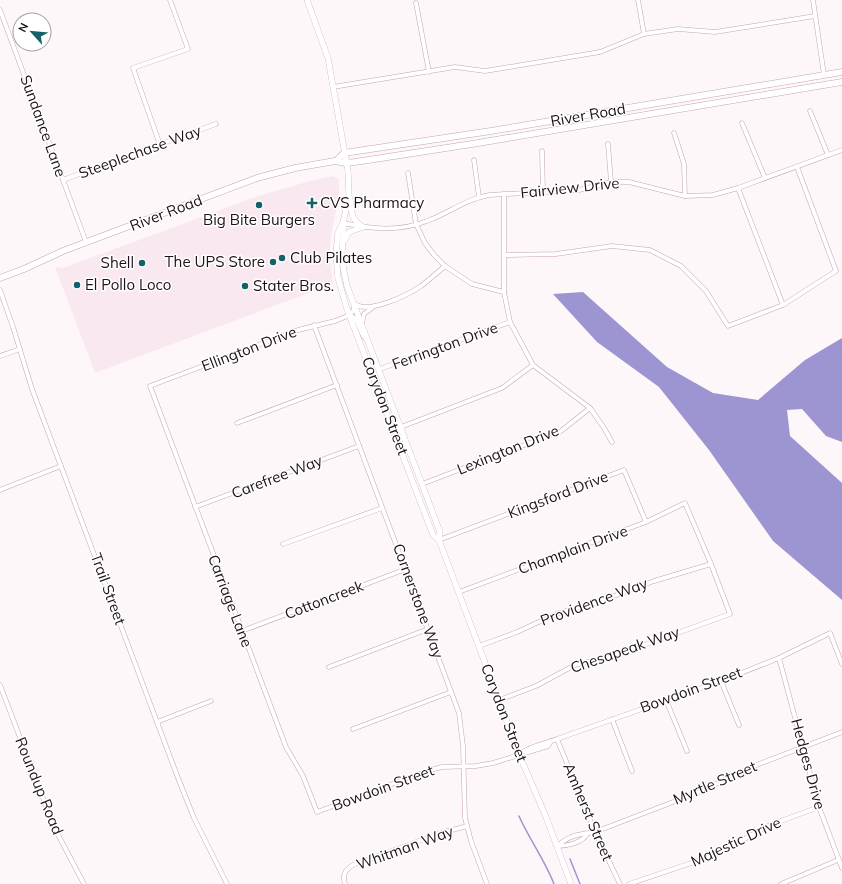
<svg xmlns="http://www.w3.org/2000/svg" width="842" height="884" font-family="Mulish,sans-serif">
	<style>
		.built { fill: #f9e8f0 }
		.water { fill: #9d95d2 }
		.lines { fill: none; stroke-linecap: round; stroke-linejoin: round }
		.stream { stroke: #9d95d2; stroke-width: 1.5 }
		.minor-casing { stroke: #c5a3b4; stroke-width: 5 }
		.secondary-casing { stroke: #c5a3b4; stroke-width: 6 }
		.primary-casing { stroke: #c5a3b4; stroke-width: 7 }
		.minor { stroke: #fff; stroke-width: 4 }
		.secondary { stroke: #fff; stroke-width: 5.5 }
		.primary { stroke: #fff; stroke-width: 6 }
		.poi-dot { fill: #136269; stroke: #fff; stroke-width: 1.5 }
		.labels { text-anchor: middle; stroke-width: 3; stroke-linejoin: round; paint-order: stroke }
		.street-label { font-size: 15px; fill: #1d1118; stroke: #fff }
		.poi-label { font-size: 15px; fill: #1d1118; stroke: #fff; text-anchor: start }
	</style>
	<rect width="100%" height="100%" fill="#fef7fa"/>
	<polygon class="built" points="333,176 339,179 339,195 331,236 330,250 330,261 333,284 95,373 55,267 63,268 258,196 310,181"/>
	<polygon class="water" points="583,292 667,367 713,393 758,400 805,360 842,338 842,442 826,436 802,409 787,410 790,436 842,483 842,600 773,541 709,450 659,387 597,342 553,294"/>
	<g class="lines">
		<g class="stream">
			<path d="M519,816C529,839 545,860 554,884"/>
			<polyline points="570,859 580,884"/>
		</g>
		<defs>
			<g id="minor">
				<polyline points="638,0 644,34"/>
				<polyline points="813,0 824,75"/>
				<polyline points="416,3 429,72"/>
				<polyline points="0,10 86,242"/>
				<polyline points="333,87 455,67 485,71 600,52 644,34 678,29 715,32 815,16"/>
				<polyline points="810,111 828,155"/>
				<polyline points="742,123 765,178"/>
				<polyline points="674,133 684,164 685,196"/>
				<polyline points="608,144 611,182"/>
				<polyline points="160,145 133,68 188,49 170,0"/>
				<polyline points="542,151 543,192"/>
				<polyline points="474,160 479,197"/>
				<polyline points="408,173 416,224 425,243 434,255 445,266 472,284 504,292"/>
				<polyline points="63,180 216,124"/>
				<polyline points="738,188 783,305"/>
				<polyline points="504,194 504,292 510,322 533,365 590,408 604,428 612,442"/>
				<path d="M343,223C372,229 399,232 427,221C450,213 463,200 489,195L579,190L611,182H629L685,196L713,195L738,188L842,150"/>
				<polyline points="505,255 556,254 612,246 650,250 681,266 706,291 728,326 783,305 836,271 797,167"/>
				<path d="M445,266C437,273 429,280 421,286C408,295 369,314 355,304L354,309L350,315L335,321L298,330L150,386L286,747L303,776L317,812L430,770L442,767L476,766L493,763L548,746L551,741"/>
				<polyline points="0,290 13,327 32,389 178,778 194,818 227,884"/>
				<path d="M350,315C361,320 358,334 367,340"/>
				<polyline points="362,323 364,314 372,308"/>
				<polyline points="314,325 459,713 463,746 465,818 471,841 487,884"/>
				<polyline points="0,356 20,349"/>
				<polyline points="380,369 510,322"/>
				<polyline points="237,423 337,385"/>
				<polyline points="401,427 502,388 533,365"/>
				<polyline points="422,484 561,431 590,408"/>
				<polyline points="0,490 61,466"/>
				<polyline points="195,507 359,446"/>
				<polyline points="439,540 624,470 646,522"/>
				<polyline points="283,544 382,508"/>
				<polyline points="459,592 646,522 685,503 711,564 730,614 614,656 575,665 536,686 499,700"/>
				<polyline points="242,631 406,569"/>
				<polyline points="479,646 517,632 556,614 598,602 654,581 711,564"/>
				<polyline points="779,658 819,807 842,868"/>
				<polyline points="329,667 428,629"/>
				<polyline points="721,681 739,725"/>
				<polyline points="0,685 54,827 84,884"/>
				<polyline points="666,700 687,751"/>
				<polyline points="612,719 632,771"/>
				<polyline points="157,722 211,701"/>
				<polyline points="353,729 451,692"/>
				<polyline points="557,739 595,832 620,884"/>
				<path d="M521,753C533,745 544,744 557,739L721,681L779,658L830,633L842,664"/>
				<path d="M557,846C563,841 573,835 582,834C586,833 590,833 595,832L699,792L754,766L842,732"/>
				<path d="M558,846C567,846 582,843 587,834"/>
				<path d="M345,884C342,875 345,870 353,865L441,833L467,826"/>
				<polyline points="629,884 715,855 770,825 819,807"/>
				<polyline points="781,884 838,860"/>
			</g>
			<g id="secondary">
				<polyline points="307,0 328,58 348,171 349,195 343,223 338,233 336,254 338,278 347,309 433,535 439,540"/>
				<path d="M350,199C352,212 350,219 363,227"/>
				<path d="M343,223C344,234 342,244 342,255C342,265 345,276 347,286L440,532L439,540L519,754L546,817L571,884"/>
				<polyline points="345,240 349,232 363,227"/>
			</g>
			<g id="primary">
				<polyline points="336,161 344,153 491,131 842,72"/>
				<polyline points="0,278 24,269 63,251 257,178 295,168 335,161 346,163 355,162 472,144 842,82"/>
			</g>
		</defs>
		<use href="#minor" class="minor-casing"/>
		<use href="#secondary" class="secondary-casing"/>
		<use href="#primary" class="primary-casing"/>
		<use href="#minor" class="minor"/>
		<use href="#secondary" class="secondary"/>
		<use href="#primary" class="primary"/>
	</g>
	<g class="poi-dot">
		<path d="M310 197h4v4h4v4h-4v4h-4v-4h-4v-4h4z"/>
		<circle cx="259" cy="205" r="4"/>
		<circle cx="282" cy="258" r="4"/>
		<circle cx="273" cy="262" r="4"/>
		<circle cx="142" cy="263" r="4"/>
		<circle cx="77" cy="285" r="4"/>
		<circle cx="245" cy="286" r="4"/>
	</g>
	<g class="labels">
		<g class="street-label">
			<text transform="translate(588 115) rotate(-10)" y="5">River Road</text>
			<text transform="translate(43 126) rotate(70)" y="5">Sundance Lane</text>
			<text transform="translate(140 152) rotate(-20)" y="5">Steeplechase Way</text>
			<text transform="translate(570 188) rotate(-6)" y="5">Fairview Drive</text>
			<text transform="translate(166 213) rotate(-21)" y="5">River Road</text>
			<text transform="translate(445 346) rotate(-20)" y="5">Ferrington Drive</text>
			<text transform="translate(249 349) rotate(-21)" y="5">Ellington Drive</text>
			<text transform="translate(385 406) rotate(69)" y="5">Corydon Street</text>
			<text transform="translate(508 450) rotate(-22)" y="5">Lexington Drive</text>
			<text transform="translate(277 477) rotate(-21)" y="5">Carefree Way</text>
			<text transform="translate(558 495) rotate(-21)" y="5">Kingsford Drive</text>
			<text transform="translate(573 550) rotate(-20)" y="5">Champlain Drive</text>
			<text transform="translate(108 589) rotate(70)" y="5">Trail Street</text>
			<text transform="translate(324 600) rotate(-21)" y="5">Cottoncreek</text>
			<text transform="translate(230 601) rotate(69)" y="5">Carriage Lane</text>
			<text transform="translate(418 601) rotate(70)" y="5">Cornerstone Way</text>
			<text transform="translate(594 602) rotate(-20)" y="5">Providence Way</text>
			<text transform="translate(625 650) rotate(-19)" y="5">Chesapeak Way</text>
			<text transform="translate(691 690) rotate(-20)" y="5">Bowdoin Street</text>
			<text transform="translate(504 713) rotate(69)" y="5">Corydon Street</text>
			<text transform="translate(808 764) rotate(75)" y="5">Hedges Drive</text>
			<text transform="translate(715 783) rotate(-23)" y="5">Myrtle Street</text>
			<text transform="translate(39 786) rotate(68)" y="5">Roundup Road</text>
			<text transform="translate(383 788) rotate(-20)" y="5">Bowdoin Street</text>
			<text transform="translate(588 812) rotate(67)" y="5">Amherst Street</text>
			<text transform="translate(736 842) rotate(-25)" y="5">Majestic Drive</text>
			<text transform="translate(405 848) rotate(-20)" y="5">Whitman Way</text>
		</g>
		<g class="poi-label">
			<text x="320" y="208">CVS Pharmacy</text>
			<text x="259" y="225" text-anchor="middle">Big Bite Burgers</text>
			<text x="290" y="263">Club Pilates</text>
			<text x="265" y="267" text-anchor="end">The UPS Store</text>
			<text x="134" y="268" text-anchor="end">Shell</text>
			<text x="85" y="290">El Pollo Loco</text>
			<text x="253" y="291">Stater Bros.</text>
		</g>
	</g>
	<g transform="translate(32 32) rotate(297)"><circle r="19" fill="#ffffff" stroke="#a5a0a3"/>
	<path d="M0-3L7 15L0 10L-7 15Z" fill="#136269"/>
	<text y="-6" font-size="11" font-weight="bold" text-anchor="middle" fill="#1d1118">N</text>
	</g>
</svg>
